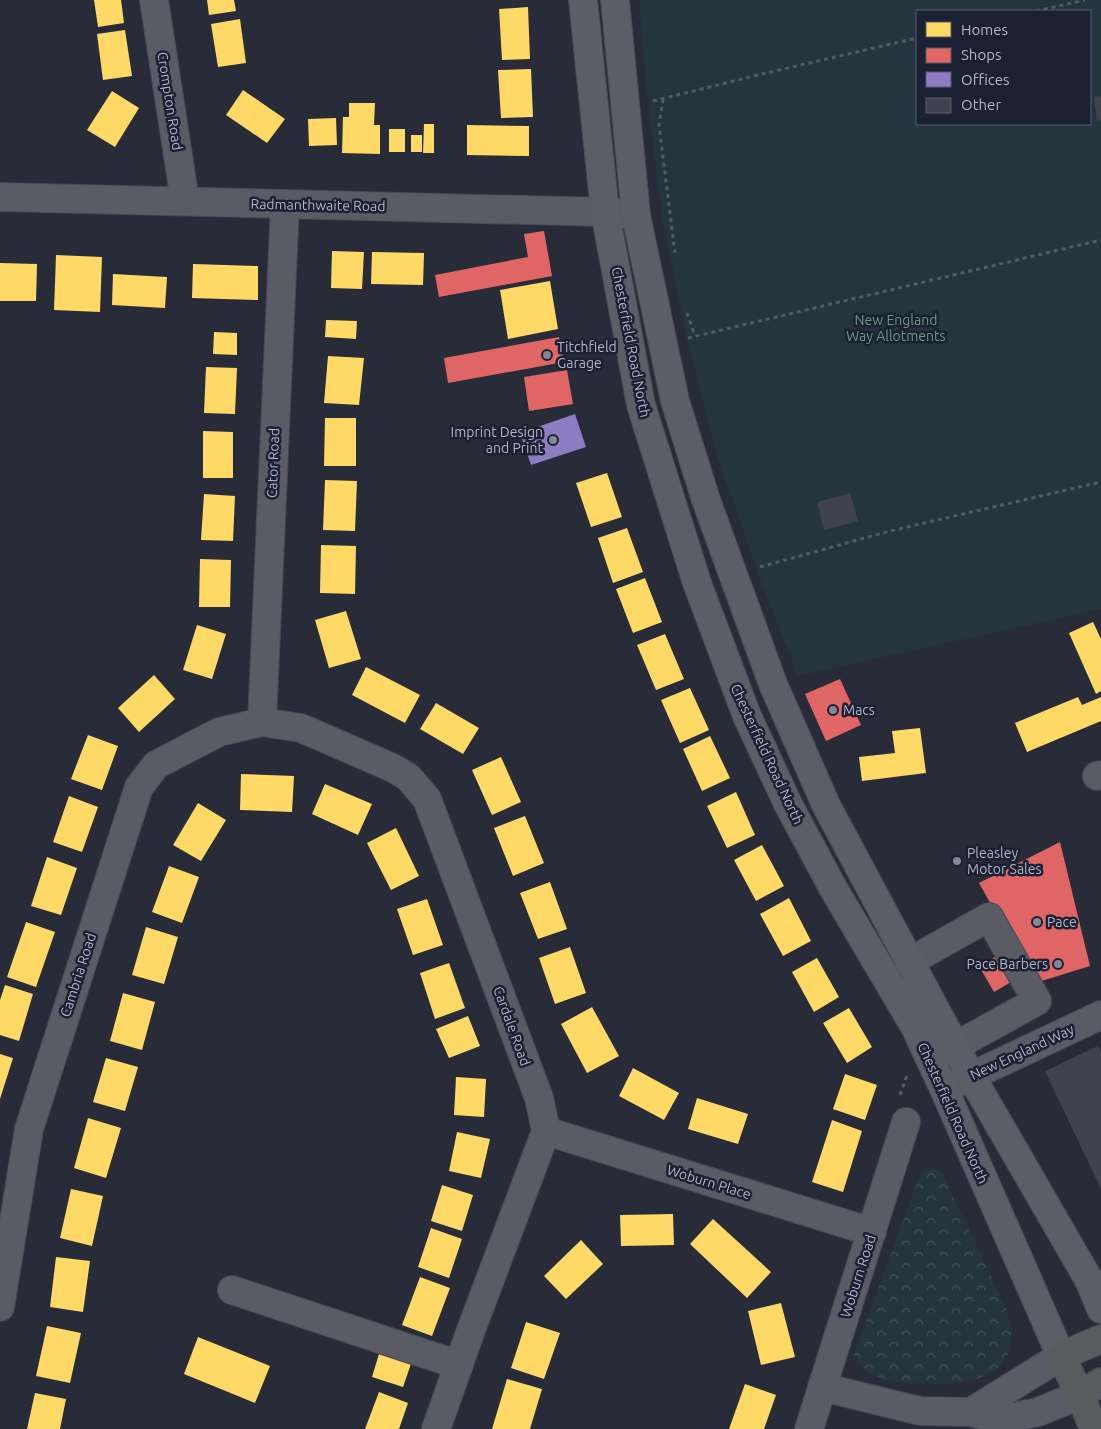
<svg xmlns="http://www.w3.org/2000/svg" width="1101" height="1429" font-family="Ubuntu,sans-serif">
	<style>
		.forest { fill: url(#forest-crowns) }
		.garden { fill: #25353e; fill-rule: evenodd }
		.homes { fill: #ffd966 }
		.shops { fill: #e06666 }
		.offices { fill: #8e7cc3 }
		.building { fill: #40424e }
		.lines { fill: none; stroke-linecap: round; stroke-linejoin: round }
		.minor-casing { stroke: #454851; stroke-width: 30 }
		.major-casing { stroke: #464954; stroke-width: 30 }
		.highway-casing { stroke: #454853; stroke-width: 30 }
		.path { stroke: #565a63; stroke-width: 3; stroke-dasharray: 4 4; stroke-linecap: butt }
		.minor { stroke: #595b65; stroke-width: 28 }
		.major { stroke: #5b5d67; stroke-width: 28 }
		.highway { stroke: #595b5f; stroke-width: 28 }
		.poi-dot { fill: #828696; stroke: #1b2033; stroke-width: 2 }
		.labels { text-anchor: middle; stroke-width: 5; stroke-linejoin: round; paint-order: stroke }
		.street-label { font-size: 14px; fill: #b2b6c9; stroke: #1b2033 }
		.park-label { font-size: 14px; fill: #679c7f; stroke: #1b2033 }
		.poi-label { font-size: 14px; fill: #b2b6c9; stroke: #1b2033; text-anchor: start }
	</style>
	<defs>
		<pattern id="forest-crowns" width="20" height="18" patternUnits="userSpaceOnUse" patternTransform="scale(1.25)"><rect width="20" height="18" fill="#25353e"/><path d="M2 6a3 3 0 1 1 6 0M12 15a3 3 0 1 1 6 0" fill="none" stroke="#425059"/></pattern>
	</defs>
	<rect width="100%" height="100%" fill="#282c38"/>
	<polygon class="forest" points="934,1169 942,1173 1007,1310 1012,1330 1010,1350 1000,1367 978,1379 947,1384 902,1383 873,1376 861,1366 854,1355 921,1172"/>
	<path class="garden" d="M639,0H1101V609L798,676L760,579L718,458L687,338L662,216L648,102ZM917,11H1090V124H917Z"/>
	<g class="homes">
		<polygon points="94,0 121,0 124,23 98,27"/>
		<polygon points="207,0 234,0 236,11 209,15"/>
		<polygon points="528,7 530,59 502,60 499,9"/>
		<polygon points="240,19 246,63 218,67 211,24"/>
		<polygon points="125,30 132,76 103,80 97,34"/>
		<polygon points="531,69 533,117 501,118 498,70"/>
		<polygon points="243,90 285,119 267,143 226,115"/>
		<polygon points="112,91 139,108 115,147 87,130"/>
		<polygon points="349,103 375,103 374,125 380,125 380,154 342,153 343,117 349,117"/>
		<polygon points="336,118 337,145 309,146 308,119"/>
		<polygon points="424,124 434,124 434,153 423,153"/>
		<polygon points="467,125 529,126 529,156 467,155"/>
		<rect x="389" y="129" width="16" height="23"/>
		<rect x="411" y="135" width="11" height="17"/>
		<polygon points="332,251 364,252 362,289 331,288"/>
		<polygon points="372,252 424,253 423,285 371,284"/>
		<polygon points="56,255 102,257 100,312 54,310"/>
		<polygon points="0,263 37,264 36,301 0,301"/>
		<polygon points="193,264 258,266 258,300 192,298"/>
		<polygon points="113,274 167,277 165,308 112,305"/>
		<polygon points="550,281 558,329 508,339 500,290"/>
		<polygon points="326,320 357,321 356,339 325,337"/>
		<polygon points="214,332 237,333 237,355 213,354"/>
		<polygon points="328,356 364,358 359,405 324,403"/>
		<polygon points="206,367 237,368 235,414 204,413"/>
		<polygon points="325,418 356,418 356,466 324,466"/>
		<polygon points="203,431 233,432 233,478 203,478"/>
		<polygon points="607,473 622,517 591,527 576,483"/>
		<polygon points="325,480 357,481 355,531 323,530"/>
		<polygon points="204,494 235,496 233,541 201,540"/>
		<polygon points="627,528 643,572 613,583 598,538"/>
		<polygon points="321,545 356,546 355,594 320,593"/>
		<polygon points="200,559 231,560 230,607 199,607"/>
		<polygon points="645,578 662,622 633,633 616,589"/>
		<polygon points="346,611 361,659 329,668 315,620"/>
		<polygon points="1093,622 1101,639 1101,691 1096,694 1069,633"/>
		<polygon points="197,625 226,634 212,679 183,670"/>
		<polygon points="665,634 684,679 656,690 637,645"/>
		<polygon points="366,667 420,695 405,723 352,695"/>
		<polygon points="154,675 175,699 139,732 118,708"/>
		<polygon points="690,688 709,730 680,743 661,700"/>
		<polygon points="1078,697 1082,705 1101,697 1101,721 1027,752 1015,723"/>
		<polygon points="436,703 479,728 463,754 420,729"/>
		<polygon points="920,728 926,773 862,781 859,757 895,753 892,731"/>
		<polygon points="88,735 118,746 102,790 71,779"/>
		<polygon points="710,736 730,778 702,791 683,749"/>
		<polygon points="501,757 521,802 492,815 472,770"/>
		<polygon points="241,774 294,776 292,812 240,810"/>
		<polygon points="325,784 372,804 358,835 312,814"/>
		<polygon points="736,792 755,835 727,848 707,806"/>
		<polygon points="69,796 98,807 82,852 53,842"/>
		<polygon points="198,803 226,820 201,861 173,845"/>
		<polygon points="525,816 544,863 513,876 494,828"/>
		<polygon points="396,828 419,876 391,890 367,843"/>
		<polygon points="762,845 784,886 756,901 734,860"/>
		<polygon points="47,857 77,868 61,915 31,906"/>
		<polygon points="169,866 199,877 182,923 152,912"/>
		<polygon points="550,882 567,929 538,939 520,893"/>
		<polygon points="789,898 811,941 783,956 760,914"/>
		<polygon points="427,899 443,945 413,955 397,909"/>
		<polygon points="26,922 55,932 36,987 7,977"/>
		<polygon points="146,927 178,937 164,984 132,975"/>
		<polygon points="570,947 586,993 555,1004 539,958"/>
		<polygon points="817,958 839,997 814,1012 792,972"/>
		<polygon points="449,963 465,1008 435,1019 420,973"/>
		<polygon points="5,985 33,994 19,1041 0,1035 0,1000"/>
		<polygon points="123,993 155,1002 142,1050 110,1041"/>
		<polygon points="592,1007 619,1056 587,1073 561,1024"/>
		<polygon points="849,1008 872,1047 847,1063 823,1023"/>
		<polygon points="468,1016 480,1046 449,1058 436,1029"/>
		<polygon points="0,1054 13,1058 0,1099"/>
		<polygon points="106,1058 138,1067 125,1111 93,1102"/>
		<polygon points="633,1068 679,1093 664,1120 619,1096"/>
		<polygon points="845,1074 877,1085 865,1120 833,1109"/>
		<polygon points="456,1077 486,1079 484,1117 454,1115"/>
		<polygon points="697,1098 748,1114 738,1144 688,1129"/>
		<polygon points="88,1118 121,1128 106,1178 74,1168"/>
		<polygon points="832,1120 862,1131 843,1192 812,1182"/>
		<polygon points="457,1132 490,1139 481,1178 449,1171"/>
		<polygon points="442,1185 473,1195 462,1231 431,1221"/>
		<polygon points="71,1189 103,1196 92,1246 60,1238"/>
		<polygon points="673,1214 674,1245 621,1246 620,1215"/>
		<polygon points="713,1219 771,1272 747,1298 690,1244"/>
		<polygon points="431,1228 462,1239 449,1278 418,1267"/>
		<polygon points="581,1240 603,1264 566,1299 544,1276"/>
		<polygon points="56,1257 90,1261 83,1312 50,1307"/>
		<polygon points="420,1277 450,1288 432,1336 402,1325"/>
		<polygon points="781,1303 795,1357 761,1365 748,1311"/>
		<polygon points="526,1322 560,1333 544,1379 511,1368"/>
		<polygon points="47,1326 81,1333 70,1383 36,1376"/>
		<polygon points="198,1337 270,1366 255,1403 184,1374"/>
		<polygon points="382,1344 414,1355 403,1387 372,1377"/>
		<polygon points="507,1379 542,1389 530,1429 492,1429"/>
		<polygon points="745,1384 776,1395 764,1429 729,1429"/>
		<polygon points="379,1392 408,1403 399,1429 365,1429"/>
		<polygon points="35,1393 66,1399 60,1429 27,1429"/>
	</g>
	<g class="shops">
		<polygon points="544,231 552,276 439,297 435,275 528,257 524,234"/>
		<polygon points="559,337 564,362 448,383 444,358"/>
		<polygon points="567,370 573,404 529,411 524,377"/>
		<polygon points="840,679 861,725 826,741 805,694"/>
		<polygon points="1060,842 1090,966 1035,983 979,883"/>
		<polygon points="1002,953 1016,979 994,992 979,966"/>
	</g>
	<polygon class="offices" points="575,414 586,447 531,465 520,433"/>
	<g class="building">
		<polygon points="1101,96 1101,120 1097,121 1094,97"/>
		<polygon points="850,493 858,521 824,530 817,502"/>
		<polygon points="1098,1046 1101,1052 1101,1189 1045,1071"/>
	</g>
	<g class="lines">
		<defs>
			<g id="minor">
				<polyline points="154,0 185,201"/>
				<polyline points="0,197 605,212 636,215"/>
				<polyline points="262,722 285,204"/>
				<polyline points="1097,776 1101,775"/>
				<polyline points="909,962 989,917 1037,1001 934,1058"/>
				<polyline points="944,1089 1101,1015"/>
				<polyline points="546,1131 872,1232"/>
				<polyline points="232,1290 459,1365"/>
				<polyline points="0,1307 29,1129 139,787 156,765 219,732 262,722 301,728 393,768 408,777 427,799 539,1098 546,1131 471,1330 436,1429"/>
				<polyline points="822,1387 920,1411 971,1412 999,1420 1038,1412 1080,1395"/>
				<polyline points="971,1412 1061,1356"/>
				<polyline points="809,1429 906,1122"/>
			</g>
			<g id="major">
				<polyline points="583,0 605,212 641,405 697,583 747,716 788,804 833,888 915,1027 944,1089 1061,1356"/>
				<polyline points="615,0 636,215 675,401 706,500 773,684 826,805 971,1076 1089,1280 1101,1309"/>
			</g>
			<g id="highway">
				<polyline points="1080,1395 1101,1382"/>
				<polyline points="1094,1429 1080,1395 1061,1356 1101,1339"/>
			</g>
		</defs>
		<use href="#minor" class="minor-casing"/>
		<use href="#major" class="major-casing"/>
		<use href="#highway" class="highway-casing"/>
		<g class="path">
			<polyline points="1036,11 1085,0"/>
			<polyline points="663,99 659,125 675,253"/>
			<polyline points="653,101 762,74 917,38"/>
			<polyline points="687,313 695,336"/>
			<polyline points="688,338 1101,240"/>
			<polyline points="760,567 890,531 1101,482"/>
			<polyline points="900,1095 907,1075"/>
		</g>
		<use href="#minor" class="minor"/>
		<use href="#major" class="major"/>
		<use href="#highway" class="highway"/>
	</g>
	<g class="poi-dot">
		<circle cx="547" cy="355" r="5"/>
		<circle cx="553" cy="440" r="5"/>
		<circle cx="833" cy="710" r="5"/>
		<circle cx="957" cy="861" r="5"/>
		<circle cx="1037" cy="922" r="5"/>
		<circle cx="1058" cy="964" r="5"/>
	</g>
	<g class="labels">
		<g class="street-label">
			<text transform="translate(170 101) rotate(81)" y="5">Crompton Road</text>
			<text transform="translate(318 205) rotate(1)" y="5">Radmanthwaite Road</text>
			<text transform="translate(631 342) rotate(79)" y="5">Chesterfield Road North</text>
			<text transform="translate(273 463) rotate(-88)" y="5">Cator Road</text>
			<text transform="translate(767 754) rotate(65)" y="5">Chesterfield Road North</text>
			<text transform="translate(78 975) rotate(-72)" y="5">Cambria Road</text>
			<text transform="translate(512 1026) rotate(70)" y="5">Cardale Road</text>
			<text transform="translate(1022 1052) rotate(-25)" y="5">New England Way</text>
			<text transform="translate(953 1113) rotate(66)" y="5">Chesterfield Road North</text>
			<text transform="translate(709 1182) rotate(17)" y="5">Woburn Place</text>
			<text transform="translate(858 1276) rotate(-72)" y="5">Woburn Road</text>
		</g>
		<g class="park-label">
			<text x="896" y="325">New England<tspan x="896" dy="16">Way Allotments</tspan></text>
		</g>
		<g class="poi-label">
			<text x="557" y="352">Titchfield<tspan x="557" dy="16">Garage</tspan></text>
			<text x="543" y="437" text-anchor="end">Imprint Design<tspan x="543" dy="16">and Print</tspan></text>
			<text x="843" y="715">Macs</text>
			<text x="967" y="858">Pleasley<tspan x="967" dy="16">Motor Sales</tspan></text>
			<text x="1047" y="927">Pace</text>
			<text x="1048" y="969" text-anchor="end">Pace Barbers</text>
		</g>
	</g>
	<rect x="916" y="10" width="175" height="115" fill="#1b2033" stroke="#575c6f"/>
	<rect x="926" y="22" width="25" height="15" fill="#ffd966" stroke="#575c6f"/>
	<text x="961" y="35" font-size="15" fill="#b2b6c9">Homes</text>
	<rect x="926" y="48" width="25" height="15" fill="#e06666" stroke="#575c6f"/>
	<text x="961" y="60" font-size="15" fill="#b2b6c9">Shops</text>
	<rect x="926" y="72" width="25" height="15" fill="#8e7cc3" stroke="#575c6f"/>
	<text x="961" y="85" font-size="15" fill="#b2b6c9">Offices</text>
	<rect x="926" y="98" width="25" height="15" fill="#40424e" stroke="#575c6f"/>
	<text x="961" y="110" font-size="15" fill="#b2b6c9">Other</text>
</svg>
